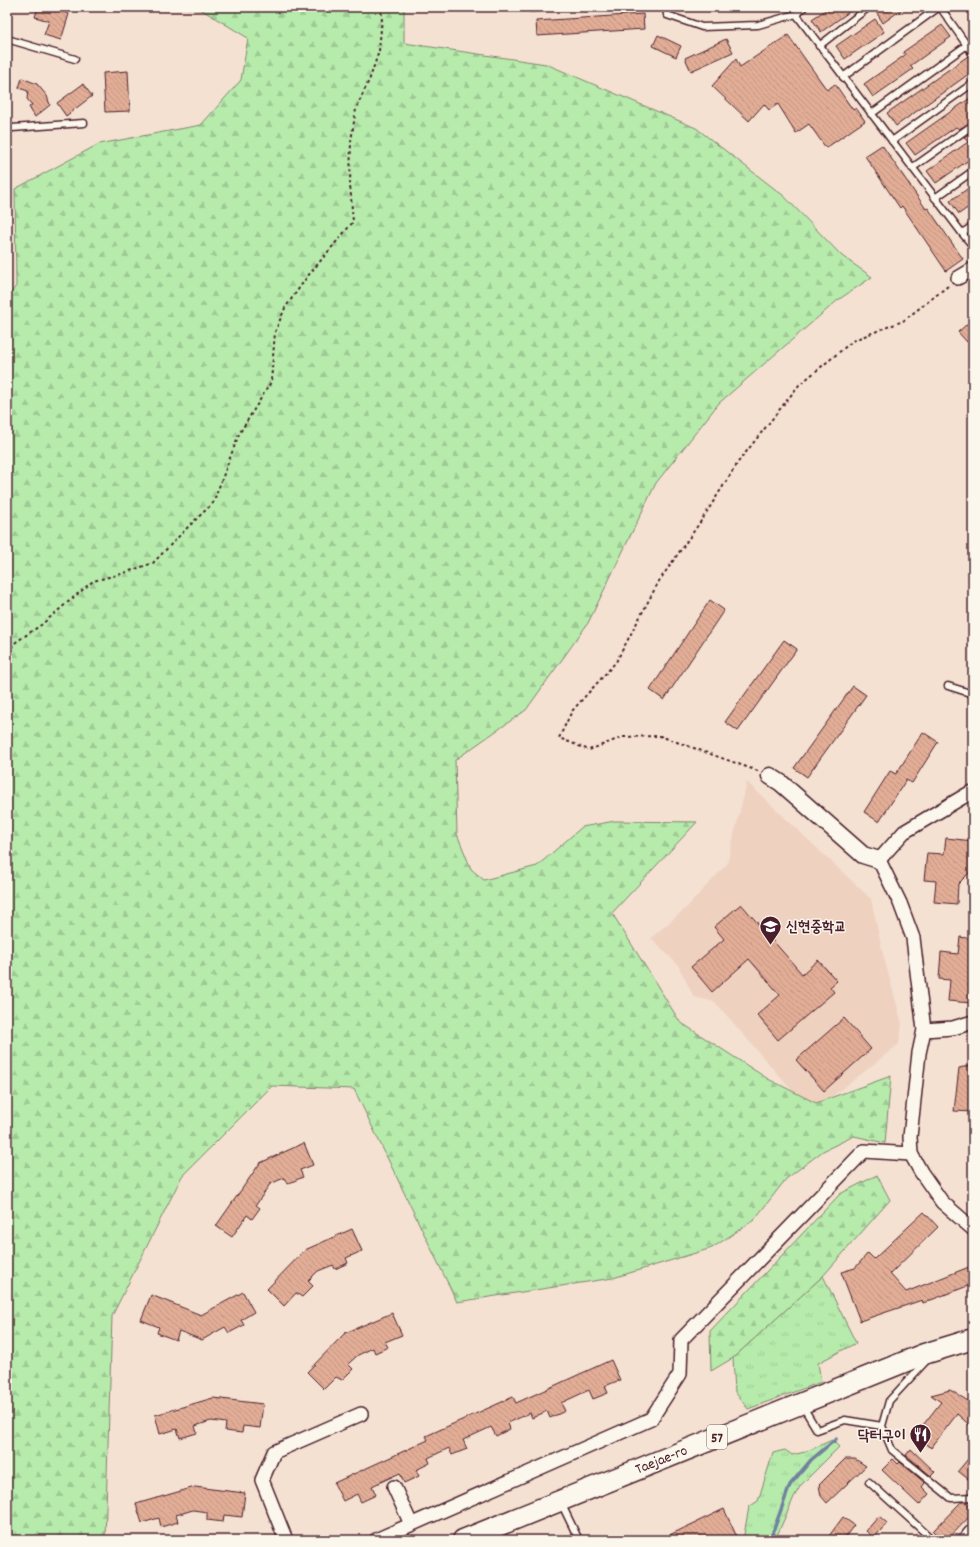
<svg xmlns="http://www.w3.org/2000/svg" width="980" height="1547" font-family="Dekko,'Poor Story',sans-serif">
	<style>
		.built { fill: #efd1c0 }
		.grass { fill: url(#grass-tufts); stroke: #80856c }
		.forest { fill: url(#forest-firs); stroke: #80856c }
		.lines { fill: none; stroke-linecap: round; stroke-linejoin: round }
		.stream { stroke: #71829e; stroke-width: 3.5 }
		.building { fill: url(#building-back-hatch); stroke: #4a1f2b }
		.service-casing { stroke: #4a1f2b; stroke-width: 9 }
		.minor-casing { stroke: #4a1f2b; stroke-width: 16 }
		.tertiary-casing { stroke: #4a1f2b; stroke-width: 19 }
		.secondary-casing { stroke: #4a1f2b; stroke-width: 21 }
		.primary-casing { stroke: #4a1f2b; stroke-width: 23 }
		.path { stroke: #4a1f2b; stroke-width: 2; stroke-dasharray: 3 3; stroke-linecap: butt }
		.service { stroke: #fbf7ec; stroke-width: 6 }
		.minor { stroke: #fbf7ec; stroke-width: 13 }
		.tertiary { stroke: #fbf7ec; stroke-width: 16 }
		.secondary { stroke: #fbf7ec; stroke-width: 18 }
		.primary { stroke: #fbf7ec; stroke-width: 20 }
		.labels { text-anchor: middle; stroke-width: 3; stroke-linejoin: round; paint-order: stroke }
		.shield { fill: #fbf7ec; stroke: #7f6065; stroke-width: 1 }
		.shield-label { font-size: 14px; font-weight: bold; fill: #4a1f2b }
		.poi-label { font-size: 15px; font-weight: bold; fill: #4a1f2b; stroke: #fbf7ec; text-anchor: start }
		.street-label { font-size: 15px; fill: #4a1f2b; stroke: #fbf7ec }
	</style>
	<defs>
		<pattern id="grass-tufts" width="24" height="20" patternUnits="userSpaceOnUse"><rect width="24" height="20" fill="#b6ebac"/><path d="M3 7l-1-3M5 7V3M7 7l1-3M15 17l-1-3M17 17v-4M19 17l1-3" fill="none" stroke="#9ec994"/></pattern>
		<pattern id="forest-firs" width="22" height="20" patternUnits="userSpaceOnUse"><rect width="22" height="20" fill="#b6ebac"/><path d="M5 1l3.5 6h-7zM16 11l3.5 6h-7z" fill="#9ec994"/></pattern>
		<pattern id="building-back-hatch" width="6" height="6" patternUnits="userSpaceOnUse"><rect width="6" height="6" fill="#e2ad96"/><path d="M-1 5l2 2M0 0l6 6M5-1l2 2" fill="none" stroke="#c39481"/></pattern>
	</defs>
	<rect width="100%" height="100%" fill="#f4e1d2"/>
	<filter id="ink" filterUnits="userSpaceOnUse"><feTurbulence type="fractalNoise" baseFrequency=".025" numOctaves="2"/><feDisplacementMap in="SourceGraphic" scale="8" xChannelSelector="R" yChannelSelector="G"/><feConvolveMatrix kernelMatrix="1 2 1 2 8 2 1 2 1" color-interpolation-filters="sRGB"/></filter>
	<g filter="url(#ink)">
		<polygon class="built" points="747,782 871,899 883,954 902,1024 899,1044 855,1079 814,1110 801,1101 715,1002 694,997 678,965 651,938 686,908 727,864"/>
		<g class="grass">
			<polygon points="823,1276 856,1343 818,1363 821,1382 748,1409 735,1392 733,1358"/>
			<polygon points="832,1440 839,1447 801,1485 794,1497 775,1540 743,1540 749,1507 758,1501 773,1453 785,1450 792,1455 805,1452"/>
		</g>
		<g class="forest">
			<polygon points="183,7 404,7 404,43 546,64 696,128 784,196 842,256 872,277 838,300 719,403 656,483 588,623 526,710 455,760 457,834 471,869 484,880 537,866 582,827 615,821 697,822 612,913 680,1022 768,1079 816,1103 891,1076 885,1143 854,1136 823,1151 786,1179 754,1220 712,1248 613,1278 457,1302 354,1089 272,1086 182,1176 112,1316 105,1540 7,1540 7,298 16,286 15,189 99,144 201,125 241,80 248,38 202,10"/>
			<polygon points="877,1175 890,1200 823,1276 733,1358 711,1371 710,1331 840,1194"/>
		</g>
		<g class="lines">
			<polyline class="stream" points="770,1540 790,1485 811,1460 836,1439"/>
		</g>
		<g class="building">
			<polygon points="38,7 48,7 69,14 61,40 44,35 49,21 35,17"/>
			<polygon points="830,7 856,7 821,32 812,19"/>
			<polygon points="873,7 905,7 883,23"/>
			<polygon points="643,14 644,29 537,36 536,21"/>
			<polygon points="875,19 884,32 845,59 836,46"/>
			<polygon points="942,25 951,37 910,66 913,69 873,97 864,84 905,55 903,52"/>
			<polygon points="658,35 681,46 676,57 653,46"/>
			<polygon points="788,35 827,90 835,84 853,110 856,108 865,121 826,148 809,124 796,133 778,104 769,110 764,104 749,121 712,86 736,59 740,67"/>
			<polygon points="726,39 733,52 691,71 685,58"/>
			<polygon points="968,56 973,63 973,71 896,126 887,113"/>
			<polygon points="128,71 130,111 105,112 103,73"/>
			<polygon points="22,78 37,84 47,96 50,105 35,117 29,107 32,105 27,99 28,91 19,88"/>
			<polygon points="83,84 92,96 66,116 57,103"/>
			<polygon points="973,96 973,121 959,129 956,127 915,155 906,143"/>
			<polygon points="973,131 973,157 936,183 927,171 968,142 964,137"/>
			<polygon points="882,145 926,209 928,208 963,259 946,271 902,206 900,208 865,156"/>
			<polygon points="973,185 973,204 959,214 950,201"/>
			<polygon points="973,319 973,337 967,342 958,332"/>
			<polygon points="710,600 724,610 664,700 650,690"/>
			<polygon points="784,640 797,649 738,731 725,722"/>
			<polygon points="853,686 866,695 807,777 794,768"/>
			<polygon points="923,732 938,742 912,783 906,780 879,822 864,812 890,771 896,774"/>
			<polygon points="946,838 973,841 973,869 958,884 957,904 934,902 936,881 924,880 927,853 944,854"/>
			<polygon points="741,904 802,974 818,960 837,981 830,987 834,992 778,1040 757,1015 780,995 749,959 712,992 691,967 724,939 714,927"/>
			<polygon points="960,937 973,939 973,982 971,1003 948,1001 950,980 939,979 941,952 958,954"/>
			<polygon points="844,1018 871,1049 824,1091 796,1060"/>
			<polygon points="973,1065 972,1112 954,1111 959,1068"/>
			<polygon points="304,1143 313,1165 300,1170 303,1177 287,1184 284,1178 270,1184 256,1205 260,1208 252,1219 247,1215 232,1237 216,1226 260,1163"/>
			<polygon points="924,1212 938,1227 890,1274 906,1292 969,1267 973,1277 973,1284 923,1303 922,1300 860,1321 841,1272 855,1268 868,1253 874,1259"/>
			<polygon points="352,1229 362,1251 346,1258 348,1263 335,1269 333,1265 318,1271 308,1281 313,1286 302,1297 296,1293 284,1306 267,1289 305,1250"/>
			<polygon points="243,1292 254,1312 241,1320 244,1325 229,1333 225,1327 202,1340 179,1331 176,1340 157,1333 159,1327 141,1320 151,1295 201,1315"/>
			<polygon points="392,1313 402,1335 385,1342 388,1347 375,1353 373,1348 358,1355 348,1364 353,1369 342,1380 336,1377 324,1389 307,1372 345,1333"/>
			<polygon points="611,1360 620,1380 605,1386 608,1393 593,1399 589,1390 561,1403 565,1411 550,1418 547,1411 532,1418 530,1413 508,1423 510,1429 496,1436 491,1427 463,1440 467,1449 452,1455 449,1448 428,1458 430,1463 416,1470 419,1476 404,1483 400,1473 372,1486 376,1495 361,1502 357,1494 343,1501 334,1483 428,1440 426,1436 513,1397 516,1403"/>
			<polygon points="950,1390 973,1404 973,1428 957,1414 931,1448 916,1434 941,1402 931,1395"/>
			<polygon points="213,1398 263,1404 260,1428 243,1426 242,1433 225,1431 226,1423 211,1421 195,1426 197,1433 180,1438 177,1429 160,1434 155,1415"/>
			<polygon points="911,1449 935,1472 931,1476 906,1455"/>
			<polygon points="973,1453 973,1483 958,1471"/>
			<polygon points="845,1459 855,1459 866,1466 827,1503 821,1496 819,1485"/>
			<polygon points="893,1459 898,1464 900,1462 925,1483 922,1487 929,1494 919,1505 882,1470"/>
			<polygon points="195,1487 245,1493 242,1517 224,1515 223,1522 207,1520 207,1512 193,1510 176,1515 178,1522 161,1527 159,1518 142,1523 136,1504"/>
			<polygon points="961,1502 966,1502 973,1509 973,1513 947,1540 942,1540 933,1531"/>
			<polygon points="724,1509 736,1535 726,1540 659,1540"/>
			<polygon points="879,1516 887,1523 874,1538 866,1531"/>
			<polygon points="843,1517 854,1525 843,1540 826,1540"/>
		</g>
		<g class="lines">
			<defs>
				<g id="service">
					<polyline points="526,7 532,8 544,7"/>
					<polyline points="666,7 667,15 702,27 758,25 796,14"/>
					<polyline points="804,7 796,14 962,233"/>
					<polyline points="940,7 973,54"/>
					<polyline points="7,39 75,59"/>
					<polyline points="819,46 869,7"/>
					<polyline points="843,77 939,7"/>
					<polyline points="871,114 967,45"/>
					<polyline points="7,130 12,128 84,123"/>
					<polyline points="892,141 973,83"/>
					<polyline points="912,168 973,125"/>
					<polyline points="935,198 973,171"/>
					<polyline points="973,226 962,233 973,246"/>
					<polyline points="948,686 973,694"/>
					<polyline points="926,1361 889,1401 882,1426 892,1450 951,1498 973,1497"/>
					<polyline points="805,1410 817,1430 845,1420 882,1426"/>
					<polyline points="869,1482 933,1540"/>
					<polyline points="563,1507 579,1540"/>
				</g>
				<g id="minor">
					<polyline points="958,278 973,269"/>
					<polyline points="973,792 968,794 904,832 879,860 900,903 913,938 924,1030 919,1053 910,1137 911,1154 921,1172 942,1202 973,1229"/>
					<polyline points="924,1030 953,1028 973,1022"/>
					<polyline points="394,1487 411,1524"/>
					<polyline points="286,1540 262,1480 274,1452 361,1414"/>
					<polyline points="376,1540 651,1419 680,1374 681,1340 864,1151 911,1154"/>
				</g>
				<polyline id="tertiary" points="770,776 781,783 863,855 879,860"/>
				<polyline id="secondary" points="968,1540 973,1534"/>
				<polyline id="primary" points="463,1540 924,1354 973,1339"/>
			</defs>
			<use href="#service" class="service-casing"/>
			<use href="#minor" class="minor-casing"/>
			<use href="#tertiary" class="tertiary-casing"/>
			<use href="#secondary" class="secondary-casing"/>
			<use href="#primary" class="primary-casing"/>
			<g class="path">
				<polyline points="7,652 16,642 41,625 93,581 121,574 153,563 187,528 213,503 239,434 271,382 275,332 285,308 307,277 353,222 350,185 351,141 356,109 370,78 379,51 382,18 381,7"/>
				<polyline points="758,771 660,736 623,737 589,750 559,738 572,711 616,662 659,581 701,521 739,461 799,385 854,340 903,321 948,286"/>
			</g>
			<use href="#service" class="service"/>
			<use href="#minor" class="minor"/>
			<use href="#tertiary" class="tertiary"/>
			<use href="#secondary" class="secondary"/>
			<use href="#primary" class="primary"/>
		</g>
	</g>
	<defs>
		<symbol id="school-pin" viewBox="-11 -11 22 30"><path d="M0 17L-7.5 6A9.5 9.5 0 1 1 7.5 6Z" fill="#4a1f2b" stroke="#fbf7ec"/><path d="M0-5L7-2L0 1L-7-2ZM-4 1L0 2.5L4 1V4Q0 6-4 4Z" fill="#fff"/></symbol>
		<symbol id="restaurant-pin" viewBox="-11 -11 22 30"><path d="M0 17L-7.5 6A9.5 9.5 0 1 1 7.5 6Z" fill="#4a1f2b" stroke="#fbf7ec"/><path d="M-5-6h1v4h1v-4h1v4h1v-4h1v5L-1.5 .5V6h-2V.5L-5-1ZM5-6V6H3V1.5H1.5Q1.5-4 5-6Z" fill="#fff"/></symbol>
	</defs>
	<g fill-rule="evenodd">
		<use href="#school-pin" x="758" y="914" width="25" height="34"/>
		<use href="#restaurant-pin" x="908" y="1422" width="25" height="34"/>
	</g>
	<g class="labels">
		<rect class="shield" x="707" y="1425" width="20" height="24" rx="3"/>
		<g class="shield-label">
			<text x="717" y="1442">57</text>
		</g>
		<g class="poi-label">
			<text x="786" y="931">신현중학교</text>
			<text x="906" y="1440" text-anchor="end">닥터구이</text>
		</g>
		<g class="street-label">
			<text transform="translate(661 1459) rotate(-22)" y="5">Taejae-ro</text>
		</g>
	</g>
	<rect width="980" height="1547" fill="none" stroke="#fbf7ec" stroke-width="24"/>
	<rect x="12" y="12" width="956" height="1523" fill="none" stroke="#4a1f2b" stroke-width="1.5" filter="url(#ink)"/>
</svg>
